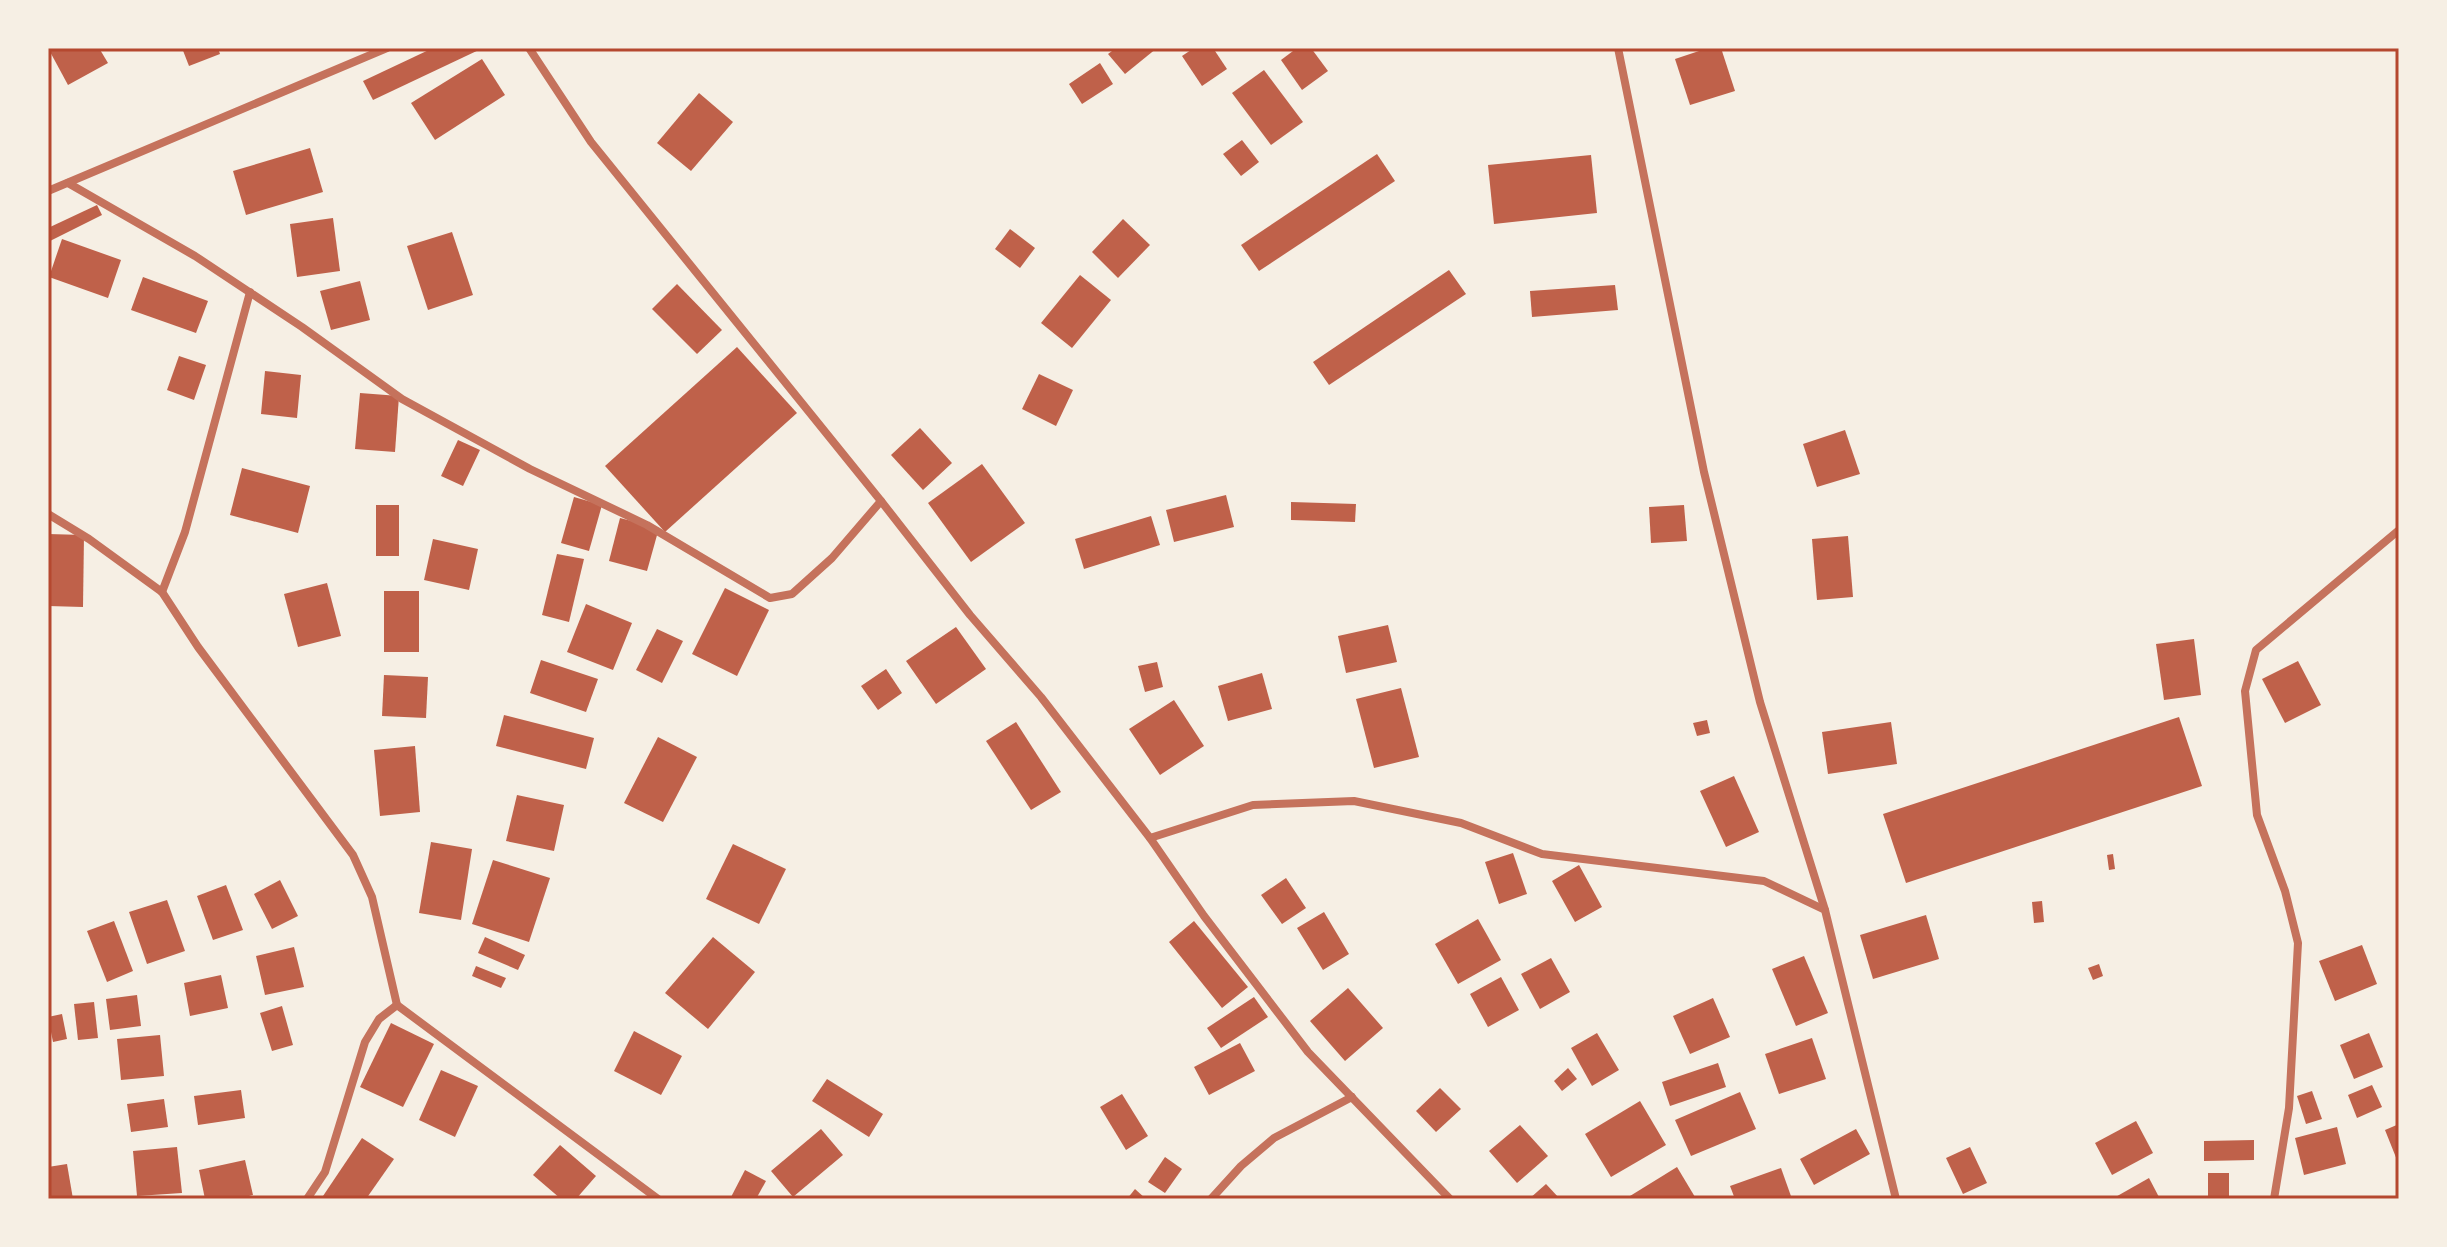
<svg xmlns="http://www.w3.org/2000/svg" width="2447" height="1247" font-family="Inter,sans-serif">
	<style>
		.building { fill: #bf614a }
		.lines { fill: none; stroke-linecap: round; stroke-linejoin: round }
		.minor { stroke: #c5725c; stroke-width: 8 }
		.neatline { fill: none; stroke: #b5482f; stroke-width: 3 }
	</style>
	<rect width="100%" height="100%" fill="#f6efe4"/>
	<g class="building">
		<polygon points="48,48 99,48 108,63 68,85"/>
		<polygon points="182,48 218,48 220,54 189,66"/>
		<polygon points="433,48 483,48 373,100 363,81"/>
		<polygon points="1116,48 1157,48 1125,74 1108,54"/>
		<polygon points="1194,48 1213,48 1227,69 1202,86 1182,56"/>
		<polygon points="1297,48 1311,48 1328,71 1302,90 1281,60"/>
		<polygon points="1708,48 1721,48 1735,91 1690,105 1675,59"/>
		<polygon points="482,59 505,95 435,140 411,103"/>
		<polygon points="1100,63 1113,84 1082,104 1069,84"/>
		<polygon points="1264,70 1303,122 1271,145 1232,93"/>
		<polygon points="699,93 733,122 691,171 657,143"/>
		<polygon points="1242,140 1259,162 1241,176 1223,154"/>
		<polygon points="310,148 323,192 246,215 233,171"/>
		<polygon points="1377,154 1395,181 1259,271 1241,245"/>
		<polygon points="1591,155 1597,213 1494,224 1488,165"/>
		<polygon points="97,205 102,215 48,242 48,228"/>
		<polygon points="333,218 340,271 297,277 290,224"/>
		<polygon points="1123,219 1150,245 1118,278 1092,252"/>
		<polygon points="1010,229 1035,248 1020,268 995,249"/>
		<polygon points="452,232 473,295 428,310 407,246"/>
		<polygon points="62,239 121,260 108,298 49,277"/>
		<polygon points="1449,270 1466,294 1329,385 1313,362"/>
		<polygon points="1080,275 1111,300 1072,348 1041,323"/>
		<polygon points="143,277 208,301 196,333 131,310"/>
		<polygon points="360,281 370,320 331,330 320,291"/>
		<polygon points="677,284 722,330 697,354 652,309"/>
		<polygon points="1615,285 1618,310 1532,317 1530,291"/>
		<polygon points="737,347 797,413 665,532 605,466"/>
		<polygon points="179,356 206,365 194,400 167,390"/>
		<polygon points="265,371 301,375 297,418 261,414"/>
		<polygon points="1039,374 1073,390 1056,426 1022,409"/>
		<polygon points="360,393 399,396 395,452 355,449"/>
		<polygon points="920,428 952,463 923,490 891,455"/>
		<polygon points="1845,430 1860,474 1817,487 1803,444"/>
		<polygon points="458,440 480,450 463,486 441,476"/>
		<polygon points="982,464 1025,523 971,562 928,503"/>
		<polygon points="242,468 310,486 298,533 230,515"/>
		<polygon points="1226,495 1234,527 1174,542 1166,510"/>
		<polygon points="574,497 602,505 589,551 561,543"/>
		<polygon points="1291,502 1356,504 1355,522 1291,520"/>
		<rect x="376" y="505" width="23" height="51"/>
		<polygon points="1684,505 1687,541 1651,543 1649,507"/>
		<polygon points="1151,516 1160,545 1084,569 1075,539"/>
		<polygon points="620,518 659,528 647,571 609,561"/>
		<polygon points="48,534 84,535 83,607 48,606"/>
		<polygon points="1848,536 1853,597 1817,600 1812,539"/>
		<polygon points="433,539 478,549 469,590 424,580"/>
		<polygon points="557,554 584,559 569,622 542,615"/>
		<polygon points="327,583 341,636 298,647 284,594"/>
		<polygon points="725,588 769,610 737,676 692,654"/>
		<rect x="384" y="591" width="35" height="61"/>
		<polygon points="586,604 632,623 613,670 567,652"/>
		<polygon points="1388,625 1397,662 1346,673 1338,636"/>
		<polygon points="956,627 986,669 936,704 906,661"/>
		<polygon points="657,629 683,641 662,683 636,670"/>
		<polygon points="2194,639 2201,695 2164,700 2156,644"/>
		<polygon points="541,660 598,679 586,712 530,693"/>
		<polygon points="2298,661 2321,705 2285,723 2262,679"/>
		<polygon points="1157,662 1163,687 1145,692 1138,666"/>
		<polygon points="886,669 902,693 878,710 861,686"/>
		<polygon points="1262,673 1272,709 1228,721 1218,686"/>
		<polygon points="384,675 428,677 426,718 382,716"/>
		<polygon points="1401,688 1419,757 1374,768 1356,699"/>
		<polygon points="1174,700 1204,746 1160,775 1129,729"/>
		<polygon points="504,715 594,738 586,769 496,746"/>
		<polygon points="2179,717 2202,786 1906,883 1883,814"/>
		<polygon points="1707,720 1710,733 1697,736 1693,723"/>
		<polygon points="1016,722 1061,792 1031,810 986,741"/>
		<polygon points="1891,722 1897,764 1828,774 1822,732"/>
		<polygon points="658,737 697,757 663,822 624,803"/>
		<polygon points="415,746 420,812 380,816 374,750"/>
		<polygon points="1734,776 1759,832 1726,847 1700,791"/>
		<polygon points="517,795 564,805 554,851 506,841"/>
		<polygon points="431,842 472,849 461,920 419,913"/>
		<polygon points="733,844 786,869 759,924 706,899"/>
		<polygon points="1513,853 1527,894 1499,904 1485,862"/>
		<polygon points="2113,854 2115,869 2109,870 2107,855"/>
		<polygon points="493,860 550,878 529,942 472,924"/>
		<polygon points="1579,865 1602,907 1575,922 1552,881"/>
		<polygon points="1286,878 1306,908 1282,924 1261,895"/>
		<polygon points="280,880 298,916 272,929 254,894"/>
		<polygon points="226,885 243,930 213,940 197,896"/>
		<polygon points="167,900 185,951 147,964 129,912"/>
		<polygon points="2042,901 2044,922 2034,923 2032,902"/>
		<polygon points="1324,912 1349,954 1323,970 1297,928"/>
		<polygon points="1926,915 1939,959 1873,979 1860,935"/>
		<polygon points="1478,919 1501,960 1458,984 1435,944"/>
		<polygon points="114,921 133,971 107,982 87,931"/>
		<polygon points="1194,921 1248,987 1222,1008 1169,942"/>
		<polygon points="485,937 525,955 518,970 478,953"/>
		<polygon points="713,937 755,972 708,1029 665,993"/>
		<polygon points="2362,945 2377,984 2335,1001 2319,961"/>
		<polygon points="294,947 304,987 265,995 256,956"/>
		<polygon points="1804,956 1828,1013 1796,1026 1772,969"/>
		<polygon points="1551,958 1570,992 1540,1009 1521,974"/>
		<polygon points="2099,964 2103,976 2093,980 2088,968"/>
		<polygon points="476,966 506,978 501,988 472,976"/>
		<polygon points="221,975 228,1008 190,1016 184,983"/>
		<polygon points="1501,977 1519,1010 1488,1027 1470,994"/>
		<polygon points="1348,988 1383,1028 1345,1061 1310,1021"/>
		<polygon points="137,995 141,1026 110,1030 106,999"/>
		<polygon points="1254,997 1268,1017 1221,1048 1207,1028"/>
		<polygon points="1713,998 1730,1037 1690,1054 1673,1016"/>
		<polygon points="94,1002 98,1038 78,1040 74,1004"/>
		<polygon points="282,1006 293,1045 272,1051 260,1013"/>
		<polygon points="62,1014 67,1039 53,1042 48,1017"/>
		<polygon points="391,1023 434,1044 403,1107 360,1087"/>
		<polygon points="634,1031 682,1056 661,1095 614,1071"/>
		<polygon points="1597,1033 1619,1070 1592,1086 1571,1048"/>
		<polygon points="2369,1033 2383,1067 2354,1079 2340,1045"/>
		<polygon points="160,1035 164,1076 121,1080 117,1039"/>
		<polygon points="1812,1038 1826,1079 1779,1094 1765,1054"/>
		<polygon points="1240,1043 1255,1071 1209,1095 1194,1067"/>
		<polygon points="1718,1063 1726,1087 1670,1106 1662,1082"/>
		<polygon points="1568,1068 1577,1079 1562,1091 1554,1081"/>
		<polygon points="441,1070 478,1086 455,1137 419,1120"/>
		<polygon points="827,1079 883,1114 869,1137 812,1101"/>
		<polygon points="2372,1085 2382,1107 2357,1118 2348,1095"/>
		<polygon points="1440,1088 1461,1109 1436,1132 1416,1111"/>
		<polygon points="241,1090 245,1118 198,1125 194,1096"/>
		<polygon points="2312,1091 2322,1119 2306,1124 2297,1096"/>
		<polygon points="1740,1092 1756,1129 1691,1156 1675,1120"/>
		<polygon points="1122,1094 1148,1136 1126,1150 1100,1107"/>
		<polygon points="164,1099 168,1127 131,1132 127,1104"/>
		<polygon points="1640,1101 1666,1145 1611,1177 1585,1134"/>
		<polygon points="2136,1121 2153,1153 2112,1175 2095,1143"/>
		<polygon points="2399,1124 2399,1165 2385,1130"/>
		<polygon points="1520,1125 1548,1156 1517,1183 1489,1151"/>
		<polygon points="2337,1127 2346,1164 2304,1175 2295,1138"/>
		<polygon points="821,1129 843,1155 793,1197 771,1171"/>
		<polygon points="1856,1129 1870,1154 1814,1185 1800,1159"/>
		<polygon points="362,1138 394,1159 366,1199 328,1199 323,1196"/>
		<polygon points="2254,1140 2254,1160 2204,1161 2204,1141"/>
		<polygon points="560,1145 596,1176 576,1199 561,1199 533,1175"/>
		<polygon points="177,1147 182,1193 137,1196 133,1151"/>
		<polygon points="1970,1147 1987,1183 1963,1194 1946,1158"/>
		<polygon points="1165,1157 1182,1169 1165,1193 1148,1182"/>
		<polygon points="245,1160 253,1195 237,1199 205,1199 199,1170"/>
		<polygon points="67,1164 73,1199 48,1199 48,1167"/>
		<polygon points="1677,1167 1695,1197 1632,1199 1630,1196"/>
		<polygon points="1781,1168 1792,1199 1735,1199 1730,1186"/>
		<polygon points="745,1170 766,1181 756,1199 730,1199"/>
		<rect x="2208" y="1173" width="21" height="23"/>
		<polygon points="2149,1178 2160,1199 2112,1199"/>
		<polygon points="1546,1184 1560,1199 1529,1199"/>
		<polygon points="1135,1189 1146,1199 1127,1199"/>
	</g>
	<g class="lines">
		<g class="minor">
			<polyline points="529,48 591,142 881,501 970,615 1041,697 1150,838 1204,916 1308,1052 1450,1199"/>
			<polyline points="1618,48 1704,472 1760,702 1825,910"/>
			<polyline points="68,183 195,256 302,327 402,399 530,469 647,525 770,598 792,594 832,558 881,501"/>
			<polyline points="48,191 387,48"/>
			<polyline points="48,514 89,539 162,592 198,647 353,855 372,897 397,1005"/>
			<polyline points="162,592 185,532 250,292"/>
			<polyline points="1150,838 1253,805 1354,801 1461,823 1542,854 1764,881 1825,910 1896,1199"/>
			<polyline points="307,1199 325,1172 365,1042 379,1019 397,1005 658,1199"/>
			<polyline points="1211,1199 1241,1166 1274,1138 1352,1097"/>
			<polyline points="2274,1199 2289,1108 2298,943 2285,891 2257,815 2245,691 2256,650 2399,530"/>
		</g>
	</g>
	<rect width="2447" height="1247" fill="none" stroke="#f6efe4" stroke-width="100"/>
	<rect x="50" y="50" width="2347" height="1147" class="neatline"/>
</svg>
